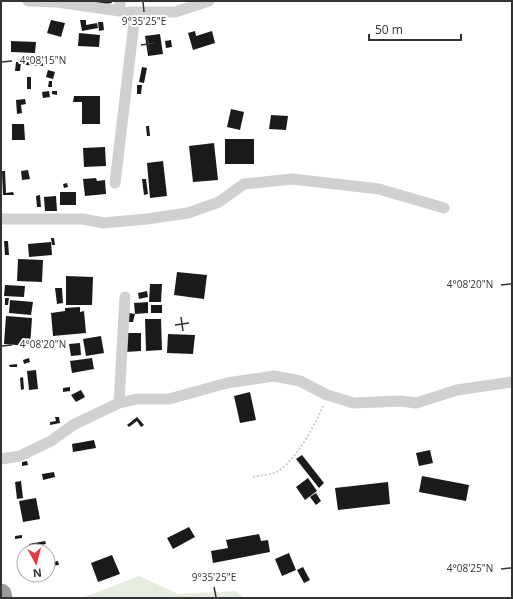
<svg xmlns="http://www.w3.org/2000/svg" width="513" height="599" font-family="'Open Sans',sans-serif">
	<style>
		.green { fill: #e6ecdf }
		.building { fill: #1a1a1a }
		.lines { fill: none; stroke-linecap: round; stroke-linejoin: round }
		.path { stroke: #cdcdcd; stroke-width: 2; stroke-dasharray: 2 2; stroke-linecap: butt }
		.street { stroke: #d0d0d0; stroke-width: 11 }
		.highway { stroke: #9a9a9a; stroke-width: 21 }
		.ticks { fill: none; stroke: #333; stroke-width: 1.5 }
		.ticks-label { font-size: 10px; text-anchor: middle; fill: #333; stroke: #fff; stroke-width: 4; stroke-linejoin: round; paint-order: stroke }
	</style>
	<rect width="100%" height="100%" fill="#fff"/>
	<polygon class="green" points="139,576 178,594 237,591 244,598 82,598"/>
	<g class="building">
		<polygon points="96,1 111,1 112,3 96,5"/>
		<polygon points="51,20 65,23 61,37 47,33"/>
		<polygon points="80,20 86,20 86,25 97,23 98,28 82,31"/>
		<polygon points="98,22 103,22 104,30 99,31"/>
		<polygon points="195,31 196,36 212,31 215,43 193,50 188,33"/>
		<polygon points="79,33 100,35 99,47 78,46"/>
		<polygon points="160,34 163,54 148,56 145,36"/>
		<polygon points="171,40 172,47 166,48 165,41"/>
		<polygon points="11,41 36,42 35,53 11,52"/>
		<polygon points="16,62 21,62 20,71 15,71"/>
		<polygon points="26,62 43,63 43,66 26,65"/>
		<polygon points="142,67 147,68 144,83 139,82"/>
		<polygon points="48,70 55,72 53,79 46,77"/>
		<rect x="27" y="77" width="4" height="12"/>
		<polygon points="49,81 52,81 52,87 48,87"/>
		<polygon points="137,85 142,85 141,94 137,94"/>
		<polygon points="49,91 50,97 43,98 42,92"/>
		<polygon points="52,91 57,91 57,95 52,94"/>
		<polygon points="74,96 100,96 100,124 82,124 82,102 73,102"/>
		<polygon points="25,99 26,104 21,105 22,113 17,114 16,100"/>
		<polygon points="231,109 244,112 240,130 227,127"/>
		<polygon points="271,115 288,116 286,130 269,129"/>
		<polygon points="12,124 24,124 25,140 12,140"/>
		<polygon points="146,126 149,126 150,136 147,136"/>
		<rect x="225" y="139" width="29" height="25"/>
		<polygon points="214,143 218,180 193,182 189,146"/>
		<polygon points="105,147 106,166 84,167 83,148"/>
		<polygon points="163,161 167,196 150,198 147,163"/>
		<polygon points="28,170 30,179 22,180 21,171"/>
		<polygon points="2,171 5,171 6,193 13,192 14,195 3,195"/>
		<polygon points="96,178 97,181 105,180 106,194 85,196 83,179"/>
		<polygon points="142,179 146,179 148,194 144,195"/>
		<polygon points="67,183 68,187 64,188 63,184"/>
		<rect x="60" y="192" width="16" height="13"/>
		<polygon points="40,195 41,207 37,207 36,196"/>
		<polygon points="56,196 57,211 45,211 44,197"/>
		<polygon points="51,238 54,238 55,245 52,245"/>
		<polygon points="4,241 8,241 9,255 5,255"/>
		<polygon points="51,242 52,255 29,257 28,244"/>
		<polygon points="18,259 43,260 42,282 17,281"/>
		<polygon points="177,272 207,275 204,299 174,295"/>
		<polygon points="66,276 93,277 92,305 66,305"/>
		<polygon points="150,284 162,284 161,302 149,302"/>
		<polygon points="5,285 25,286 24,297 4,296"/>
		<polygon points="55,288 62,288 63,303 57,304"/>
		<polygon points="147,291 148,297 139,299 138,293"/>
		<polygon points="5,298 9,298 8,305 5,305"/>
		<polygon points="10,300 33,302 31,315 9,313"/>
		<polygon points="148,302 148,313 135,314 134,303"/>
		<rect x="151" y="305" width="11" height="8"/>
		<polygon points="80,307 80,312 84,311 86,333 53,336 51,313 65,311 65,308"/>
		<polygon points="129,313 135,314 133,322 128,322"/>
		<polygon points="6,316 32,318 30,346 4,344"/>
		<polygon points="145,319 161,319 162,350 146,351"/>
		<polygon points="125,333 141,333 141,351 125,352"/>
		<polygon points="168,334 195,335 193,354 167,353"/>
		<polygon points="101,336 104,353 86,356 83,339"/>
		<polygon points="80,343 81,355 71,356 69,344"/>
		<polygon points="29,358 30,362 24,364 23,360"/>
		<polygon points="92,358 94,369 72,373 70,361"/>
		<polygon points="17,364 17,367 10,367 9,365"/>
		<polygon points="36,370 38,389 29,390 27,371"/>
		<polygon points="23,377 24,389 21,390 20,378"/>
		<polygon points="70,387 70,391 63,392 63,388"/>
		<polygon points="81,390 85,397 76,402 71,395"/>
		<polygon points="250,392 256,420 240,423 234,396"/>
		<polygon points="55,417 59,417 60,423 50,425 50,422 56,421"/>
		<polygon points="137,417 144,425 141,427 137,421 129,427 127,425"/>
		<polygon points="94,440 96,448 73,452 72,444"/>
		<polygon points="430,450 433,463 419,466 416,453"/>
		<polygon points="302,455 324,483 319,488 296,459"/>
		<polygon points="27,461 28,465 22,466 22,462"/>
		<polygon points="54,472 55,477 43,480 42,474"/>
		<polygon points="422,476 469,485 466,501 419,492"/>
		<polygon points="308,478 317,491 305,500 296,487"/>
		<polygon points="21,481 23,498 17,499 15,482"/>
		<polygon points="388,482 390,504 338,510 335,488"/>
		<polygon points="316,493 321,501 316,505 310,497"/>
		<polygon points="36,498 40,519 23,522 19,501"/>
		<polygon points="189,527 195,537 173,549 167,538"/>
		<polygon points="259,534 261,541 268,540 270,552 213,563 211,551 228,548 226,540"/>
		<polygon points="22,535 22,538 15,539 15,536"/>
		<polygon points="45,541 46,544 34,546 35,551 30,551 29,544"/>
		<polygon points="289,553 296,570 282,576 275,559"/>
		<polygon points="112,555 120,574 98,582 91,563"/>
		<polygon points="58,561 59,565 50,566 50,563"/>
		<polygon points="303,567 310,580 304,583 297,570"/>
	</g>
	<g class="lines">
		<path class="path" d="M253,477C260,475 274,475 280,470C297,457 315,426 323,406"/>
		<g class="street">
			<polyline points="28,1 57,2 120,11 120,1"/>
			<polyline points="129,12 175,12 209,1"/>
			<polyline points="115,183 135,14"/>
			<polyline points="1,219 83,219 103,223 147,219 188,213 219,202 244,184 292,179 379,189 444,208"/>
			<polyline points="119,403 125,297"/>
			<polyline points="1,459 20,456 51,441 73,425 119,403 137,399 169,399 227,383 274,376 300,381 327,395 354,403 401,401 416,403 457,390 512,382"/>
		</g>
		<polyline class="highway" points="1,594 2,598"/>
	</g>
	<path class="ticks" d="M143,2L144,12M147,37L149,51M141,45L155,43M2,62L12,61M501,285L511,284M181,317L183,331M175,325L189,323M2,346L12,345M501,569L511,568M214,587L216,597"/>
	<g class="ticks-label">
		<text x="144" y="25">9°35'25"E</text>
		<text x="43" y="64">4°08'15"N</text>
		<text x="470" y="288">4°08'20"N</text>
		<text x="43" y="348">4°08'20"N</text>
		<text x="470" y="572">4°08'25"N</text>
		<text x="214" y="581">9°35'25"E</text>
	</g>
	<rect width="513" height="599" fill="none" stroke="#333333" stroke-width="4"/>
	<g transform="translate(36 563) rotate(173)"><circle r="19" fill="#ffffff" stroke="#adadad"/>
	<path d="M0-3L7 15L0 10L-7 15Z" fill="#e63946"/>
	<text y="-6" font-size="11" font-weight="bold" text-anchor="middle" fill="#333333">N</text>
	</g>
	<path d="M369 34v6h92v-6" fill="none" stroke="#333333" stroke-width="2"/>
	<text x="375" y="34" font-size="12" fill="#333333" stroke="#ffffff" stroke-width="3" paint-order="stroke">50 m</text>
</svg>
